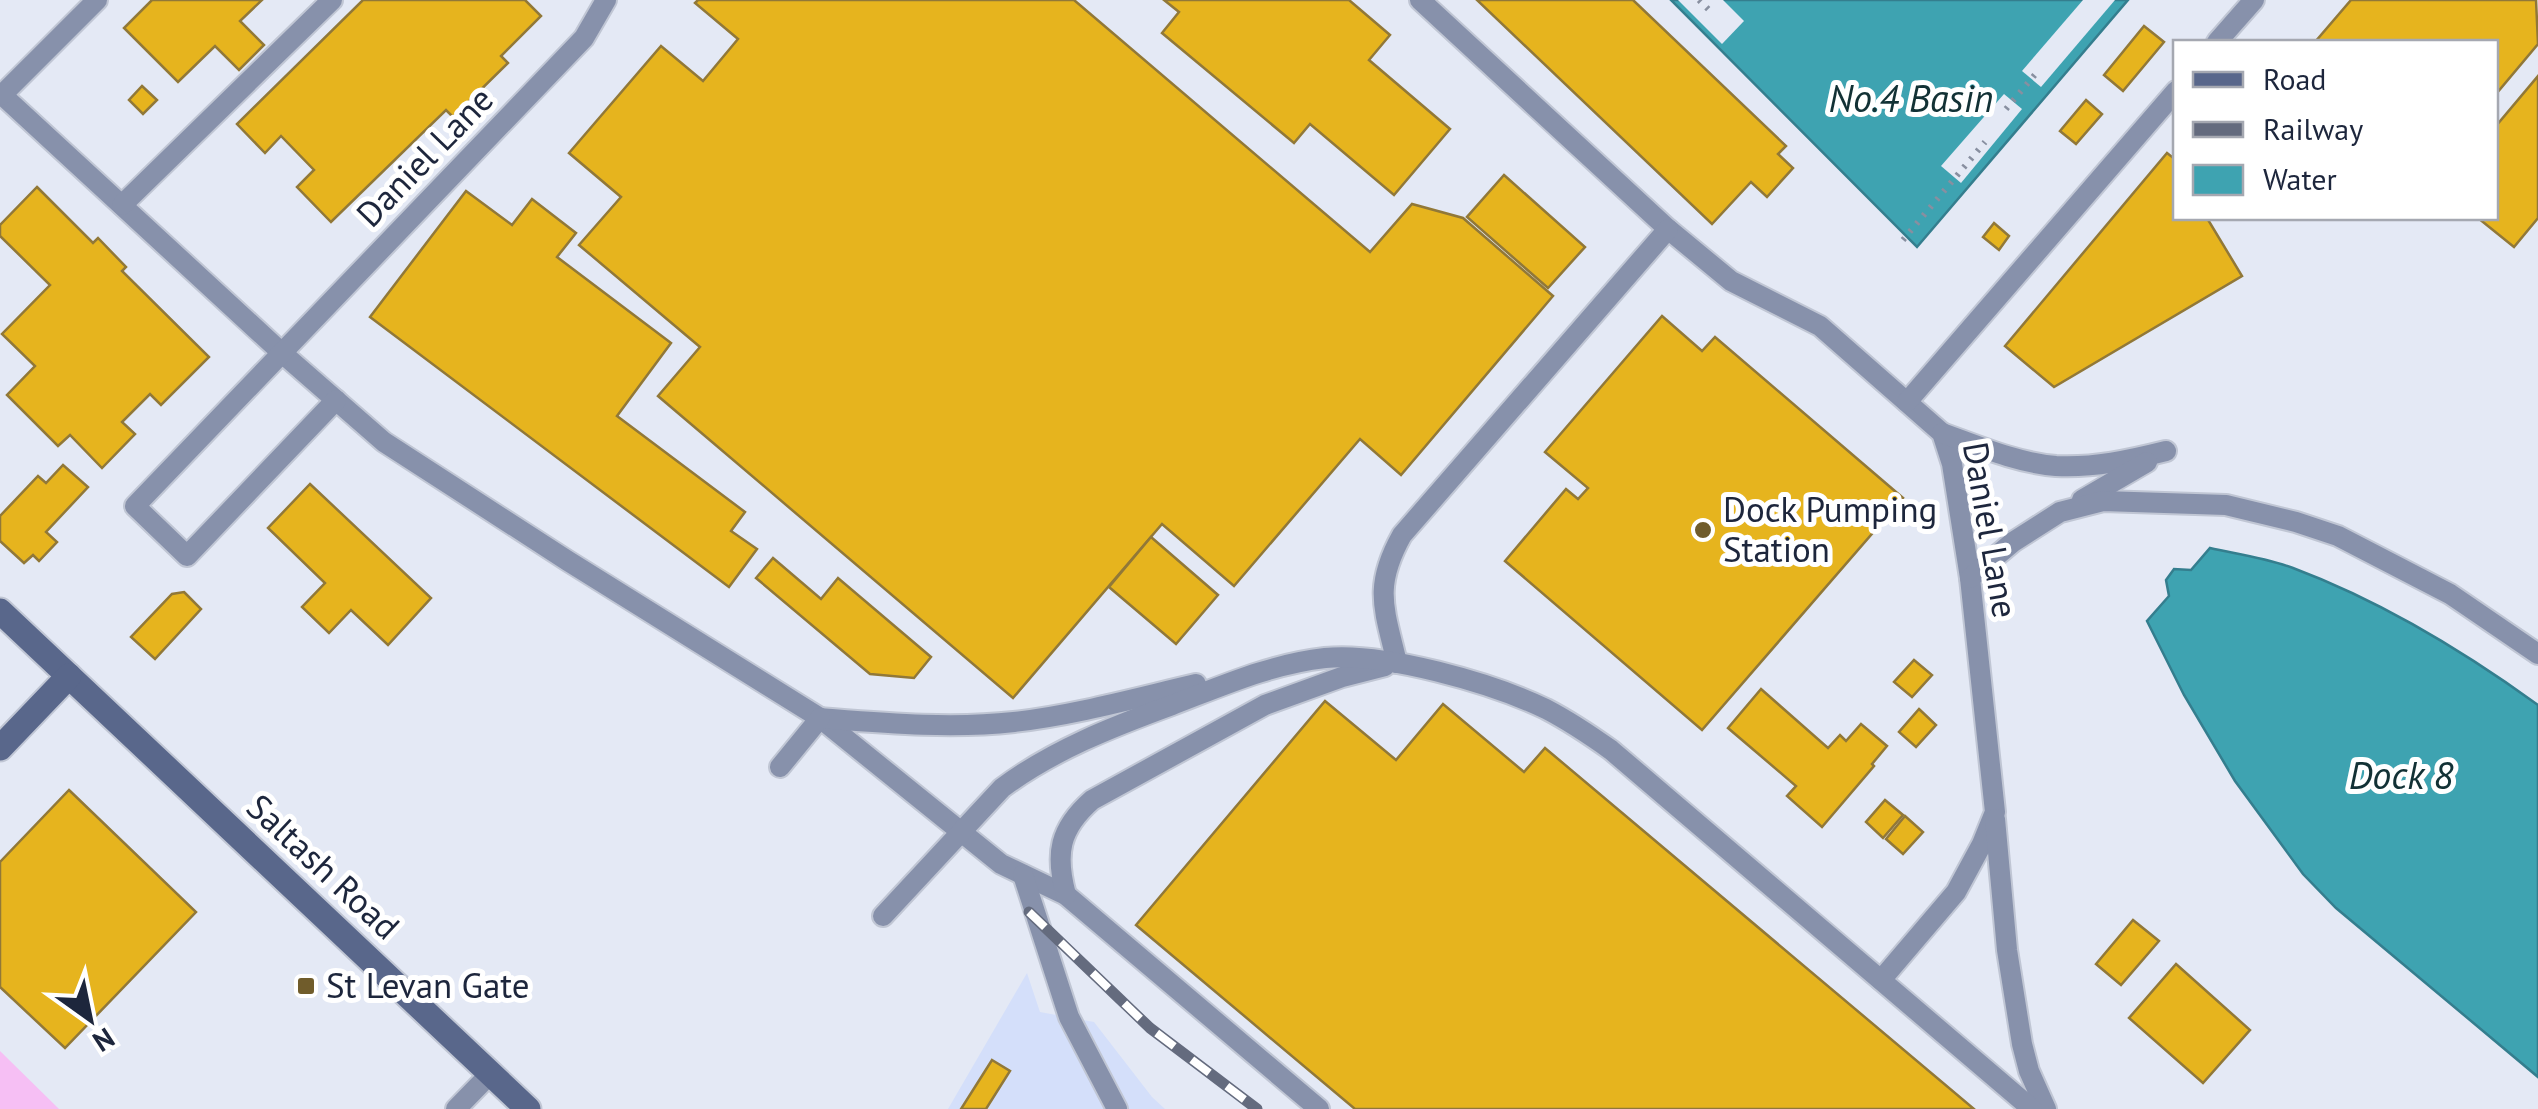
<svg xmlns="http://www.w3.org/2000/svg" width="2538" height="1109" font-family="'PT Sans',sans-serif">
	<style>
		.built { fill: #d4dffa }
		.green { fill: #f6bff4 }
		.water { fill: #3ea3b1; stroke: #347e8e; stroke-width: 2.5 }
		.pier { fill: #e4e9f5 }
		.building { fill: #e6b41e; stroke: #917838; stroke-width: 2.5 }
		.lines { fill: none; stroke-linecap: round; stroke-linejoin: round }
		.lane-casing { stroke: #c0c6d4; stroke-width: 24 }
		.secondary-casing { stroke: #c0c6d4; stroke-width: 29 }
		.path { stroke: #888fa0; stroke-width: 6; stroke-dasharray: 2.5 8; stroke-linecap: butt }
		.lane { stroke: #8791ab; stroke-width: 20 }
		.secondary { stroke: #59678b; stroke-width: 25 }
		.rail-casing { stroke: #646b7e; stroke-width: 11 }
		.rail { stroke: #fff; stroke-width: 8; stroke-dasharray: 22; stroke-linecap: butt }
		.poi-dot { fill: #705c2b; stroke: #fff; stroke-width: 4 }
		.labels { text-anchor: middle; stroke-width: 10; stroke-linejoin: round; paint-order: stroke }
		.street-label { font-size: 35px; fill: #1d263c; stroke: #fff }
		.poi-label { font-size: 35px; fill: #1d263c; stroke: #fff; text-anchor: start }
		.water-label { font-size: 38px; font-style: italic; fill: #123135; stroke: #fff }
	</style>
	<rect width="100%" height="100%" fill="#e4e9f5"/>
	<polygon class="built" points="1027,973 1040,1012 1094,1022 1152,1097 1165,1109 948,1109"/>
	<polygon class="green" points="0,1051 59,1109 0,1109"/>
	<g class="water">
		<polygon points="1671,0 2128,0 1917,247"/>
		<path d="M2210,548C2237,554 2267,558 2293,568C2381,601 2462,650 2538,705V1077L2336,908L2303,874L2235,781L2184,695L2147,621L2169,596L2166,580L2174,569L2191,570Z"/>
	</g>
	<g class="pier">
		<polygon points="1678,0 1723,0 1744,21 1722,44"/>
		<polygon points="2083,0 2115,0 2041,87 2022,71"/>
		<polygon points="2004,94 2022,109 1961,183 1941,166"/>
	</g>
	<g class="building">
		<polygon points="152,0 262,0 240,21 264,45 239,70 215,46 178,82 124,28"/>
		<polygon points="363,0 525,0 541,16 501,56 508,63 453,117 446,110 331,222 297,187 314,170 281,136 265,153 237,124"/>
		<polygon points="698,0 1074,0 1370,252 1412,204 1463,218 1553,296 1401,475 1360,439 1234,586 1162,524 1013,698 658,396 700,347 579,245 621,197 569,153 661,46 703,81 738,39 695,3"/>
		<polygon points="1164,0 1349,0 1390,35 1369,60 1450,129 1394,195 1310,124 1294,143 1162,33 1179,12"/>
		<polygon points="1477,0 1633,0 1786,146 1778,154 1793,168 1767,197 1751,182 1712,224"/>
		<polygon points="2351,0 2536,0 2538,44 2496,94 2496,42 2315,42"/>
		<polygon points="2144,26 2164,42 2123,91 2104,75"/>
		<polygon points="2538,76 2538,218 2514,247 2478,218 2496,218 2496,126"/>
		<polygon points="142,86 157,100 143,114 129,100"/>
		<polygon points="2086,100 2102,114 2076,144 2060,131"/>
		<polygon points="2167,153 2176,160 2176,218 2207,218 2242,276 2054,387 2005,346"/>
		<polygon points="1504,175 1585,247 1548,288 1467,217"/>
		<polygon points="37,187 93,243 98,238 126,267 122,271 209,357 161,405 150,394 122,422 135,434 102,468 70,435 58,446 7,395 35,366 2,334 50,285 0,236 0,225"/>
		<polygon points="466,191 512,225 532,199 576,233 557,257 671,343 617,416 745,512 731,531 757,549 729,587 370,317"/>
		<polygon points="1994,223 2009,236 1999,250 1983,237"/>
		<polygon points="1662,316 1702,351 1715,337 1903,498 1702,730 1505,561 1566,489 1578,499 1588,488 1545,452"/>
		<polygon points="63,465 88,487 46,532 57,542 39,561 33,555 24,563 0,541 0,516 38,476 46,483"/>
		<polygon points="310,484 431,598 388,645 351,610 329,633 302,607 325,583 268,528"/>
		<polygon points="1151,537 1218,595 1176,644 1109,587"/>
		<polygon points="773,558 821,599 838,578 931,657 914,678 870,674 756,578"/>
		<polygon points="184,592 201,609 155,659 131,637 172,594"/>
		<polygon points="1914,660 1932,675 1912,697 1894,682"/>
		<polygon points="1761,689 1828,748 1840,735 1846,741 1861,724 1887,746 1872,764 1874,766 1822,827 1787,796 1796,786 1728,728"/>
		<polygon points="1325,701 1396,760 1443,704 1524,772 1545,748 1974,1109 1355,1109 1136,925"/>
		<polygon points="1919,709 1936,725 1916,747 1899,732"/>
		<polygon points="69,790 196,912 65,1048 0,987 0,862"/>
		<polygon points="1885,800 1903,815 1883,838 1866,822"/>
		<polygon points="1905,816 1923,832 1903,854 1886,839"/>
		<polygon points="2133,920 2159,941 2121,985 2096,964"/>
		<polygon points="2176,964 2250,1030 2203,1083 2129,1018"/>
		<polygon points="992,1060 1010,1071 986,1109 961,1109"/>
	</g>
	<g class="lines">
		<defs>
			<g id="lane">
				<polyline points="1420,0 1668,229 1731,281 1820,326 1942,433 1952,464 1970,578 1995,812 1982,844 1956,892 1881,980"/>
				<polyline points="2217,42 2254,0"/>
				<polyline points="0,93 282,353 384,442 568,561 820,718 1001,864 1066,895 1319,1109"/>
				<polyline points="2,95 97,0"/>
				<polyline points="122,205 332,0"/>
				<polyline points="336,400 187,556 135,506 584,38 606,0"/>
				<polyline points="1907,402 2176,91"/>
				<path d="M1942,433C1978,446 2018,463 2056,466C2094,468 2130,460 2166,451"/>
				<polyline points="2082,500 2147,462"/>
				<polyline points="1970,578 2013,542 2060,512 2103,501 2226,505 2296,522 2338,536 2450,594 2538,654"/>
				<path d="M1397,663C1384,608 1373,587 1402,535L1668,229"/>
				<path d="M820,718C884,723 950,729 1014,722C1075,715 1136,698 1196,684"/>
				<polyline points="780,767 820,718"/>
				<polyline points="1995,819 2007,950 2022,1044 2029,1071 2046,1109"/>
				<polyline points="1023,875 1069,1017 1117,1109"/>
				<path d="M1066,895C1055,854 1059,829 1092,800L1265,705L1342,677L1385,666"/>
				<path d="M883,916L1002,788C1053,750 1112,727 1172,705C1222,686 1271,664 1325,658C1384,652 1492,683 1546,709C1569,721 1590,735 1611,750L2032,1109"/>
				<polyline points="456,1109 491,1073"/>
			</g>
			<g id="secondary">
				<polyline points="0,611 528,1109"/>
				<polyline points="0,748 69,676"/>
			</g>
		</defs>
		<use href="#lane" class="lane-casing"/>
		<use href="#secondary" class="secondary-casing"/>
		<g class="path">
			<polyline points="1699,0 1713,14"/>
			<polyline points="2006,109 2038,71"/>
			<polyline points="1903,240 1985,142"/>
		</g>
		<use href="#lane" class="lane"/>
		<use href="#secondary" class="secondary"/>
		<defs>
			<polyline id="rail" points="1029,912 1150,1028 1257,1109"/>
		</defs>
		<use href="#rail" class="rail-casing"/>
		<use href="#rail" class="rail"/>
	</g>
	<g class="poi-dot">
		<circle cx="1703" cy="530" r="10"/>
		<rect x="296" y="976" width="20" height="20" rx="5"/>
	</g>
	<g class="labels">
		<g class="street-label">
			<text transform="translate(425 157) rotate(-46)" y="12">Daniel Lane</text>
			<text transform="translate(1990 530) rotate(80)" y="12">Daniel Lane</text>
			<text transform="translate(323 867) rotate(43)" y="12">Saltash Road</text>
		</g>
		<g class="poi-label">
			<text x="1723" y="522">Dock Pumping<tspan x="1723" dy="40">Station</tspan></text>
			<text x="326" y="998">St Levan Gate</text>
		</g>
		<g class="water-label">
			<text x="1911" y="112">No.4 Basin</text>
			<text x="2401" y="789">Dock 8</text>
		</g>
	</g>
	<rect x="2173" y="40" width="325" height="180" fill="#ffffff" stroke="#a5a8b1" stroke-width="2.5"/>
	<rect x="2193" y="72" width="50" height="15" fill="#59678b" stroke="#a5a8b1" stroke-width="2.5"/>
	<text x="2263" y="90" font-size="30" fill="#1d263c">Road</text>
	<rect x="2193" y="122" width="50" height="15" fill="#646b7e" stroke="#a5a8b1" stroke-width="2.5"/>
	<text x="2263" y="140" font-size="30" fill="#1d263c">Railway</text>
	<rect x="2193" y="165" width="50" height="30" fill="#3ea3b1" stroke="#a5a8b1" stroke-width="2.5"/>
	<text x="2263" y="190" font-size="30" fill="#1d263c">Water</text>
	<g transform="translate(90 1019) rotate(147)" stroke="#ffffff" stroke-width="8" paint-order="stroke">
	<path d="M0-8L18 38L0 25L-18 38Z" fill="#1d263c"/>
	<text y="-15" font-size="28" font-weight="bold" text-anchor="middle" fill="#1d263c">N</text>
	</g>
</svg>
